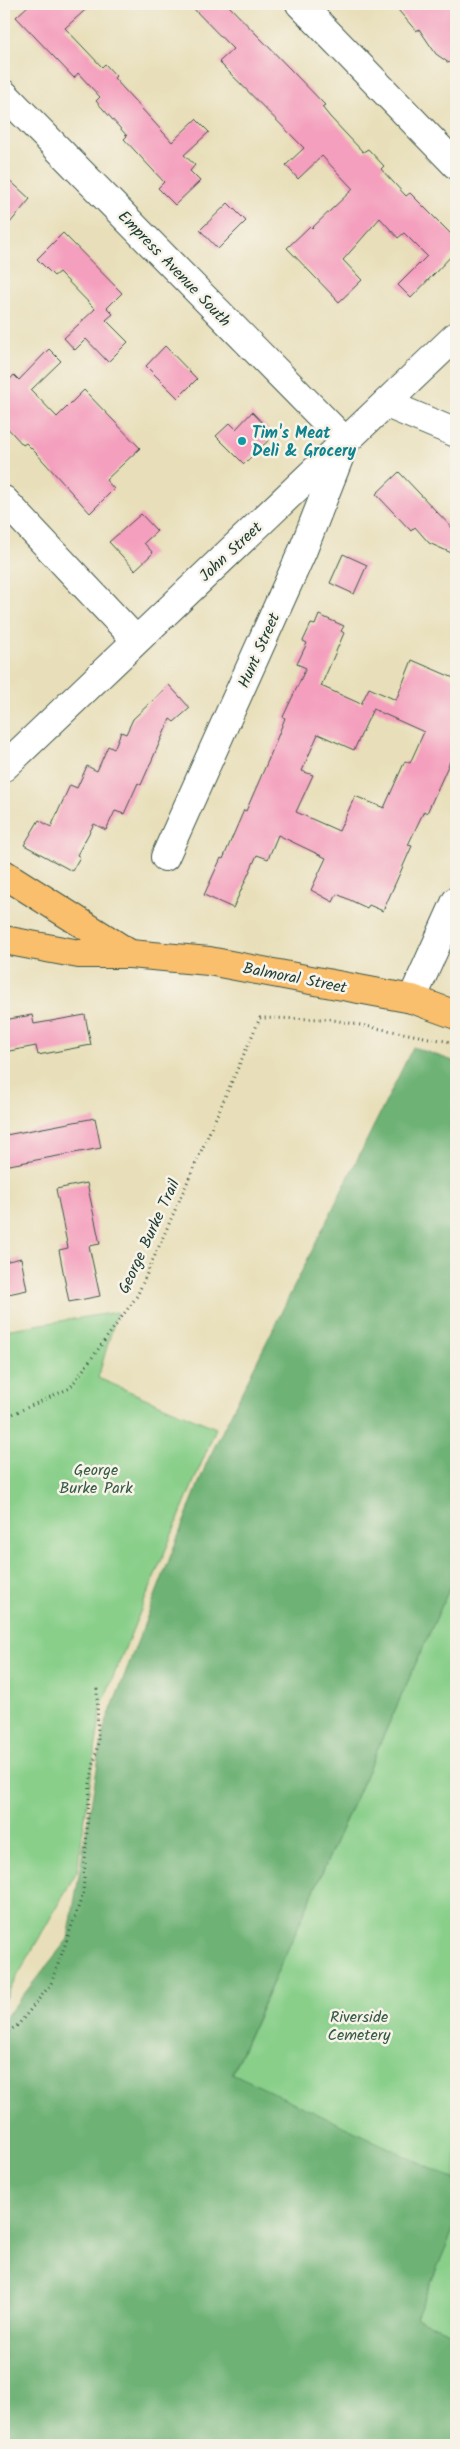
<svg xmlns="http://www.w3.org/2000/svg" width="460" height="2449" font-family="Kalam,sans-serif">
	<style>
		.green { fill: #89cf8a; stroke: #54865f }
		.forest { fill: #6eb276; stroke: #467855 }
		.building { fill: #f49fbd; fill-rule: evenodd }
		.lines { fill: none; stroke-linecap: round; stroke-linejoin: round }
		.minor-casing { stroke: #3d5548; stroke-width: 30 }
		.major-casing { stroke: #3d5548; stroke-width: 30 }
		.path { stroke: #3d5548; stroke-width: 3; stroke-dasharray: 1 4; stroke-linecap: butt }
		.minor { stroke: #fff; stroke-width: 28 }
		.major { stroke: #f9bf6d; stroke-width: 28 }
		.culture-dot { fill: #0f9aa8; stroke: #f7f3e8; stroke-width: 2 }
		.labels { text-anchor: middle; stroke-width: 5; stroke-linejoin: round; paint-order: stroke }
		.street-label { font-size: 16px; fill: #1f3d34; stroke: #f7f3e8 }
		.culture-label { font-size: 16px; font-weight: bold; fill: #0d838f; stroke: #f7f3e8; text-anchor: start }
		.park-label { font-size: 16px; fill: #345a45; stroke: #f7f3e8 }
	</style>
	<rect width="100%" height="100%" fill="#f7f3e8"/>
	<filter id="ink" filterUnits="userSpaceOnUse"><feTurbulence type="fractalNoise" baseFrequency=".02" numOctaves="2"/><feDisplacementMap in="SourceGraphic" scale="10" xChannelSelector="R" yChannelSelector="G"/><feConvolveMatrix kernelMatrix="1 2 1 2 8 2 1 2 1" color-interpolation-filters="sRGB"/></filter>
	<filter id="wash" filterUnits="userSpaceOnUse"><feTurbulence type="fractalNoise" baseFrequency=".0096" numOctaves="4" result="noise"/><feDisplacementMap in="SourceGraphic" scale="20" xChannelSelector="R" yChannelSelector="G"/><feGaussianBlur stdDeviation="1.12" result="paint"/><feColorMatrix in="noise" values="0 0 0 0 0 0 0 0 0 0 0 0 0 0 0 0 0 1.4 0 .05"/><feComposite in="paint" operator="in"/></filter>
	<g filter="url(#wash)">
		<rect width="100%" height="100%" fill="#e8dfba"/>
		<g class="green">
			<polygon points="117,1312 98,1378 216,1428 102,1704 77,1871 4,2000 4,1330"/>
			<polygon points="456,1574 456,2180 232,2074"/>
			<polygon points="456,2223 456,2335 416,2318"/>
		</g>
		<polygon class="forest" points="413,1047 456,1062 456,1574 232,2073 456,2180 456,2223 416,2318 456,2335 456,2445 4,2445 4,2019 68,1939 104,1728 207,1462"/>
		<g id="blocks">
			<g class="building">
				<polygon points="30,4 92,4 65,28 102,67 105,64 116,76 114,78 172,142 196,119 209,132 184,155 195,165 190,171 200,181 175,205 158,188 164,182 124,139 127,136 96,101 100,97 78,73 74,78 16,17"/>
				<polygon points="189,4 227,4 325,105 322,107 330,117 363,152 368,149 384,166 381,169 406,196 410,193 456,239 456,251 411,298 398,285 427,256 404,233 398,238 380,218 343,260 362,280 339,302 287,248 310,226 312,228 353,189 322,156 298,179 286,165 304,148 219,62 233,49"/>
				<polygon points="393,4 456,4 456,56 449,63 436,54 419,29 416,31"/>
				<polygon points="4,175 30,199 4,230"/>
				<polygon points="228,203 246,221 218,249 200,230"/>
				<polygon points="63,233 122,293 107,308 113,314 106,320 128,342 108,362 86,339 75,350 64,338 95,309 59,272 54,276 37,259"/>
				<polygon points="165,346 197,379 178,398 146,366"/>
				<polygon points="49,349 61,361 31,390 57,417 84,390 140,448 106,480 114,489 90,513 36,453 26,443 23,445 4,424 4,386 14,375 19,380"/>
				<polygon points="252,412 274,435 244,464 216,436 230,423 236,429"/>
				<polygon points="399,472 456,532 456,555 429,543 415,527 411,531 376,494"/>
				<polygon points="141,514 157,531 144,543 153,553 135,570 109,542"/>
				<polygon points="343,554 367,565 354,594 330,583"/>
				<path d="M319,615L344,626L341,631L344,633L321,686L361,704L369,688L396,700L412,660L456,679V748L427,813L424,811L408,845L412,846L383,911L369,905L367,908L337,894L333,902L311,890L326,858L278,835L268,859L257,855L233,908L204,895L221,858L223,859L244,810L246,811L270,756L285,718L283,717L306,668L297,664L307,643L303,641L311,624L315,625ZM373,709L424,732L410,763L405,761L384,808L355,796L339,831L296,812L313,775L302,771L318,734L354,750Z"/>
				<polygon points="169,685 190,708 174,722 170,719 141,785 138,783 124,814 115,811 106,830 94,824 77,855 80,857 72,871 24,845 39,820 51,827 70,785 77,788 87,766 97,771 108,746 114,749 121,732 126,734 133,719"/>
				<polygon points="32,1015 34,1024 85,1015 91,1045 38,1055 36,1046 4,1052 4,1020"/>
				<polygon points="95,1118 101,1148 4,1166 4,1141 7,1140 6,1135"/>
				<polygon points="87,1183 100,1244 89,1246 100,1296 69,1302 59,1250 68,1248 56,1189"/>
				<polygon points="21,1258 27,1290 4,1295 4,1262"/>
			</g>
		</g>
	</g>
	<g filter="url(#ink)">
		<use href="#blocks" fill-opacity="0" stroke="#3d5548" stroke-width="1"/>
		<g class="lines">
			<defs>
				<g id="minor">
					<polyline points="300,4 456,165"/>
					<polyline points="4,94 346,442"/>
					<polyline points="387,404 456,433"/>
					<polyline points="4,500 136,640"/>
					<polyline points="4,767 456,336"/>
					<polyline points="165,857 303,550 343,448"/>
					<polyline points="412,999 456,901"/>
				</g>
				<g id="major">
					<polyline points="4,874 130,954"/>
					<polyline points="4,940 79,954 130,954 209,961 412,999 456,1015"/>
				</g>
			</defs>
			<use href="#minor" class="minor-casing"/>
			<use href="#major" class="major-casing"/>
			<g class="path">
				<polyline points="4,1418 70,1388 137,1296 260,1018 328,1019 456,1043"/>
				<polyline points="4,2034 18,2025 51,1984 83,1894 90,1784 98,1742 97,1688"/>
				<polyline points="4,2434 7,2441 41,2445"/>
				<polyline points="236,2445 245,2445"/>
			</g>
			<use href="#minor" class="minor"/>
			<use href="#major" class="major"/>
		</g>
	</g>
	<circle class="culture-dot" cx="242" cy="441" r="5"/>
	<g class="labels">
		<g class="street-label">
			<text transform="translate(175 268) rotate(46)" y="6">Empress Avenue South</text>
			<text transform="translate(230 551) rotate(-43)" y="6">John Street</text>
			<text transform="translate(258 650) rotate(-66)" y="6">Hunt Street</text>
			<text transform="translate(295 977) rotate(11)" y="6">Balmoral Street</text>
			<text transform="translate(148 1236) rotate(-65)" y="6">George Burke Trail</text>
		</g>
		<g class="culture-label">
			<text x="252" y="438">Tim's Meat<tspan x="252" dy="18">Deli &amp; Grocery</tspan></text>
		</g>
		<g class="park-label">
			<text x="96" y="1475">George<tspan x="96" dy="18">Burke Park</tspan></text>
			<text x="359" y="2022">Riverside<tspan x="359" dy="18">Cemetery</tspan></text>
		</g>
	</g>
	<rect width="460" height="2449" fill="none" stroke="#f7f3e8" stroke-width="20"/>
</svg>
